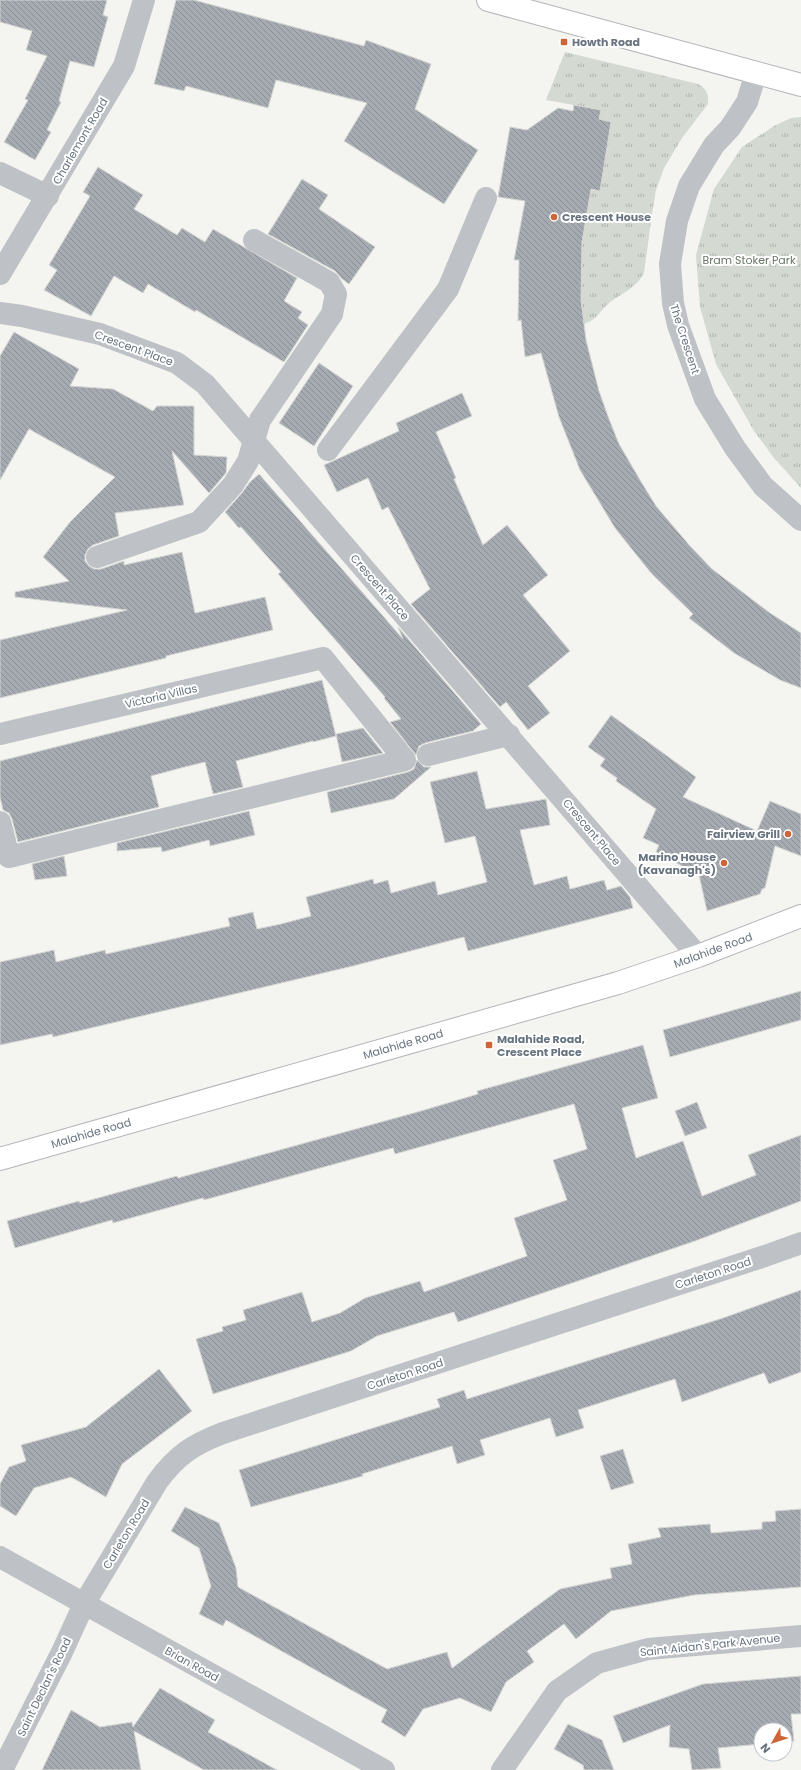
<svg xmlns="http://www.w3.org/2000/svg" width="801" height="1770" font-family="Poppins,sans-serif">
	<style>
		.grass { fill: url(#grass-tufts) }
		.building { fill: url(#building-back-hatch); stroke: #d6d6d4 }
		.lines { fill: none; stroke-linecap: round; stroke-linejoin: round }
		.major-casing { stroke: #b2b5b9; stroke-width: 24 }
		.minor { stroke: #bec1c5; stroke-width: 22 }
		.major { stroke: #fff; stroke-width: 22 }
		.poi-dot { fill: #cd6539; stroke: #fff; stroke-width: 1.5 }
		.labels { text-anchor: middle; stroke-width: 4; stroke-linejoin: round; paint-order: stroke }
		.poi-label { font-size: 11px; font-weight: bold; fill: #67737f; stroke: #fff; text-anchor: start }
		.street-label { font-size: 11px; fill: #67737f; stroke: #fff }
		.park-label { font-size: 11px; fill: #687765; stroke: #fff }
	</style>
	<defs>
		<pattern id="grass-tufts" width="24" height="20" patternUnits="userSpaceOnUse"><rect width="24" height="20" fill="#d4d9d1"/><path d="M3 7l-1-3M5 7V3M7 7l1-3M15 17l-1-3M17 17v-4M19 17l1-3" fill="none" stroke="#b0b4af"/></pattern>
		<pattern id="building-back-hatch" width="6" height="6" patternUnits="userSpaceOnUse"><rect width="6" height="6" fill="#a5abb1"/><path d="M-1 5l2 2M0 0l6 6M5-1l2 2" fill="none" stroke="#8a9095"/></pattern>
	</defs>
	<rect width="100%" height="100%" fill="#f4f5f1"/>
	<g class="grass">
		<path d="M565,52L698,84C706,88 709,94 708,104L682,138L664,168L656,190L652,214L644,273C635,290 622,292 608,304C598,313 598,319 584,324L581,300L582,242L591,189L600,190L611,122L599,119L601,110L546,100Z"/>
		<polygon points="801,117 801,488 774,458 754,431 716,364 700,307 696,255 714,189 742,147 774,126 791,118"/>
	</g>
	<g class="building">
		<polygon points="0,0 107,0 103,15 108,17 94,67 70,61 59,101 61,102 47,130 51,132 35,160 4,142 28,100 25,99 47,56 26,50 32,31 0,22"/>
		<polygon points="176,0 194,0 364,46 366,40 431,64 415,109 478,150 444,204 344,141 367,103 276,80 268,108 186,86 184,91 154,84"/>
		<polygon points="574,105 601,110 599,119 611,122 600,191 591,189 582,242 581,300 586,340 599,391 609,419 619,444 643,485 656,506 690,546 712,569 770,613 801,633 801,688 780,680 734,653 689,618 693,614 651,573 615,528 580,470 559,417 541,353 525,357 521,320 518,321 519,260 514,260 525,201 498,197 510,127 527,130 558,108 573,111"/>
		<polygon points="98,167 143,195 134,209 177,235 182,228 205,242 213,229 297,278 284,301 302,312 298,318 308,325 284,362 196,310 195,312 148,284 143,293 114,276 91,316 44,290 57,270 49,265 90,196 83,192"/>
		<polygon points="302,179 328,195 319,209 375,247 349,284 342,279 335,271 268,234"/>
		<polygon points="14,332 79,369 70,386 113,389 153,411 157,406 194,406 194,455 227,457 226,473 209,493 172,451 184,505 115,513 119,536 93,545 88,549 85,555 85,561 89,566 94,569 101,569 124,561 124,565 182,552 195,613 265,597 273,630 166,656 166,658 0,698 0,640 127,610 15,597 15,592 69,581 43,557 70,522 115,477 29,429 0,480 0,356"/>
		<polygon points="319,363 353,386 314,446 279,423"/>
		<polygon points="462,393 472,416 436,432 456,478 454,479 483,545 507,525 548,575 523,595 570,651 528,686 550,713 528,730 506,702 500,707 411,604 430,589 388,507 382,510 368,478 337,492 324,465 399,431 396,423"/>
		<polygon points="259,474 403,639 398,627 481,724 473,731 425,743 419,746 416,755 390,722 401,719 384,698 385,697 278,574 281,572 241,527 239,528 225,512 242,493 250,482"/>
		<polygon points="322,680 336,736 313,742 313,741 236,761 243,787 213,794 205,762 181,768 151,776 159,807 18,842 12,819 9,813 3,810 0,797 0,761"/>
		<polygon points="611,715 696,777 683,797 757,831 770,801 801,814 801,856 775,846 765,888 762,889 760,894 707,911 699,875 656,852 659,845 643,838 656,809 616,781 617,778 600,766 605,759 588,747"/>
		<polygon points="363,728 383,753 342,762 336,734"/>
		<polygon points="417,760 424,767 431,767 394,799 331,813 327,792 408,772 414,769"/>
		<polygon points="477,771 486,809 546,799 550,825 520,830 534,885 567,876 570,889 604,880 607,890 621,886 630,897 633,908 468,951 464,937 353,966 53,1037 52,1034 0,1045 0,962 54,950 56,962 105,950 106,954 230,926 228,918 253,912 257,929 281,924 311,916 306,897 373,879 374,884 388,880 391,893 435,881 438,895 487,882 475,836 445,843 430,782"/>
		<polygon points="249,811 255,835 210,846 209,840 162,852 161,847 117,851 117,843"/>
		<polygon points="64,856 67,876 35,880 32,864"/>
		<polygon points="801,991 801,1020 670,1057 663,1030"/>
		<polygon points="643,1045 658,1098 622,1108 636,1158 683,1141 702,1196 756,1175 748,1155 801,1135 801,1201 695,1241 458,1322 454,1312 377,1336 351,1351 213,1394 196,1339 223,1331 222,1327 246,1320 243,1310 302,1292 312,1322 340,1313 365,1298 420,1281 424,1292 527,1256 514,1218 567,1200 553,1160 587,1149 574,1104 395,1154 393,1148 204,1200 203,1198 113,1223 112,1220 15,1248 7,1221 79,1201 80,1203 177,1176 178,1178 421,1111 478,1094 477,1091"/>
		<polygon points="697,1102 707,1128 685,1136 675,1111"/>
		<polygon points="801,1290 801,1372 769,1384 764,1373 682,1402 675,1379 578,1410 584,1428 556,1437 550,1418 480,1440 485,1455 457,1464 452,1446 362,1474 363,1476 251,1507 239,1470 440,1407 437,1399 464,1390 467,1399 723,1318"/>
		<polygon points="159,1369 192,1411 122,1464 106,1497 71,1477 34,1488 16,1516 0,1506 0,1484 9,1467 26,1461 21,1445 86,1427"/>
		<polygon points="623,1449 634,1483 611,1490 600,1456"/>
		<polygon points="185,1507 219,1523 236,1568 238,1587 387,1669 447,1652 452,1668 560,1589 612,1578 610,1568 632,1564 628,1544 661,1537 658,1528 710,1524 711,1533 762,1529 762,1522 776,1521 775,1511 801,1509 801,1587 694,1595 611,1611 576,1639 564,1624 527,1651 534,1662 506,1682 491,1712 460,1698 423,1709 405,1737 381,1722 387,1710 226,1620 223,1626 199,1614 211,1586 199,1548 171,1531"/>
		<polygon points="801,1676 801,1714 791,1714 794,1741 785,1742 785,1730 761,1730 761,1744 718,1748 721,1768 692,1770 689,1749 669,1747 670,1725 623,1743 613,1716 703,1684"/>
		<polygon points="160,1688 215,1720 208,1732 277,1770 204,1770 134,1731 141,1770 42,1770 71,1710 100,1727 132,1722 133,1727"/>
		<polygon points="568,1724 602,1740 614,1770 584,1770 583,1765 554,1749"/>
	</g>
	<g class="lines">
		<defs>
			<g id="major">
				<polyline points="488,0 801,85"/>
				<polyline points="0,1159 618,983 698,956 801,916"/>
			</g>
		</defs>
		<use href="#major" class="major-casing"/>
		<g class="minor">
			<polyline points="756,73 747,102 730,128 714,145 689,186 677,221 670,264 673,303 678,325 705,399 735,448 763,486 801,520"/>
			<polyline points="0,173 48,196"/>
			<polyline points="0,274 124,66 144,0"/>
			<polyline points="0,313 22,316 100,334 177,363 205,384 698,956"/>
			<polyline points="328,450 448,289 486,198"/>
			<polyline points="97,557 199,522 233,485 248,461 260,420 332,314 336,294 329,282 254,240"/>
			<polyline points="0,734 323,658 405,760 9,857 0,822"/>
			<polyline points="428,755 509,735"/>
			<polyline points="0,1557 384,1770"/>
			<path d="M2,1770L62,1652L84,1604L157,1482C177,1455 192,1445 223,1433L765,1256L801,1243"/>
			<polyline points="502,1770 557,1691 597,1663 648,1649 801,1636"/>
		</g>
		<use href="#major" class="major"/>
	</g>
	<g class="poi-dot">
		<rect x="560" y="38" width="8" height="8" rx="2"/>
		<circle cx="554" cy="217" r="4"/>
		<circle cx="788" cy="834" r="4"/>
		<circle cx="724" cy="863" r="4"/>
		<rect x="485" y="1041" width="8" height="8" rx="2"/>
	</g>
	<g class="labels">
		<g class="poi-label">
			<text x="572" y="46">Howth Road</text>
			<text x="562" y="221">Crescent House</text>
			<text x="780" y="838" text-anchor="end">Fairview Grill</text>
			<text x="716" y="861" text-anchor="end">Marino House<tspan x="716" dy="13">(Kavanagh's)</tspan></text>
			<text x="497" y="1043">Malahide Road,<tspan x="497" dy="13">Crescent Place</tspan></text>
		</g>
		<g class="street-label">
			<text transform="translate(80 141) rotate(-60)" y="4">Charlemont Road</text>
			<text transform="translate(685 339) rotate(72)" y="4">The Crescent</text>
			<text transform="translate(134 348) rotate(20)" y="4">Crescent Place</text>
			<text transform="translate(380 587) rotate(49)" y="4">Crescent Place</text>
			<text transform="translate(161 696) rotate(-13)" y="4">Victoria Villas</text>
			<text transform="translate(592 832) rotate(50)" y="4">Crescent Place</text>
			<text transform="translate(713 950) rotate(-20)" y="4">Malahide Road</text>
			<text transform="translate(403 1044) rotate(-16)" y="4">Malahide Road</text>
			<text transform="translate(91 1133) rotate(-16)" y="4">Malahide Road</text>
			<text transform="translate(713 1273) rotate(-18)" y="4">Carleton Road</text>
			<text transform="translate(405 1374) rotate(-18)" y="4">Carleton Road</text>
			<text transform="translate(126 1534) rotate(-59)" y="4">Carleton Road</text>
			<text transform="translate(710 1645) rotate(-6)" y="4">Saint Aidan's Park Avenue</text>
			<text transform="translate(192 1664) rotate(29)" y="4">Brian Road</text>
			<text transform="translate(44 1687) rotate(-64)" y="4">Saint Declan's Road</text>
		</g>
		<g class="park-label">
			<text x="749" y="264">Bram Stoker Park</text>
		</g>
	</g>
	<g transform="translate(773 1742) rotate(231)"><circle r="19" fill="#ffffff" stroke="#c2c7cc"/>
	<path d="M0-3L7 15L0 10L-7 15Z" fill="#cd6539"/>
	<text y="-6" font-size="11" font-weight="bold" text-anchor="middle" fill="#67737f">N</text>
	</g>
</svg>
